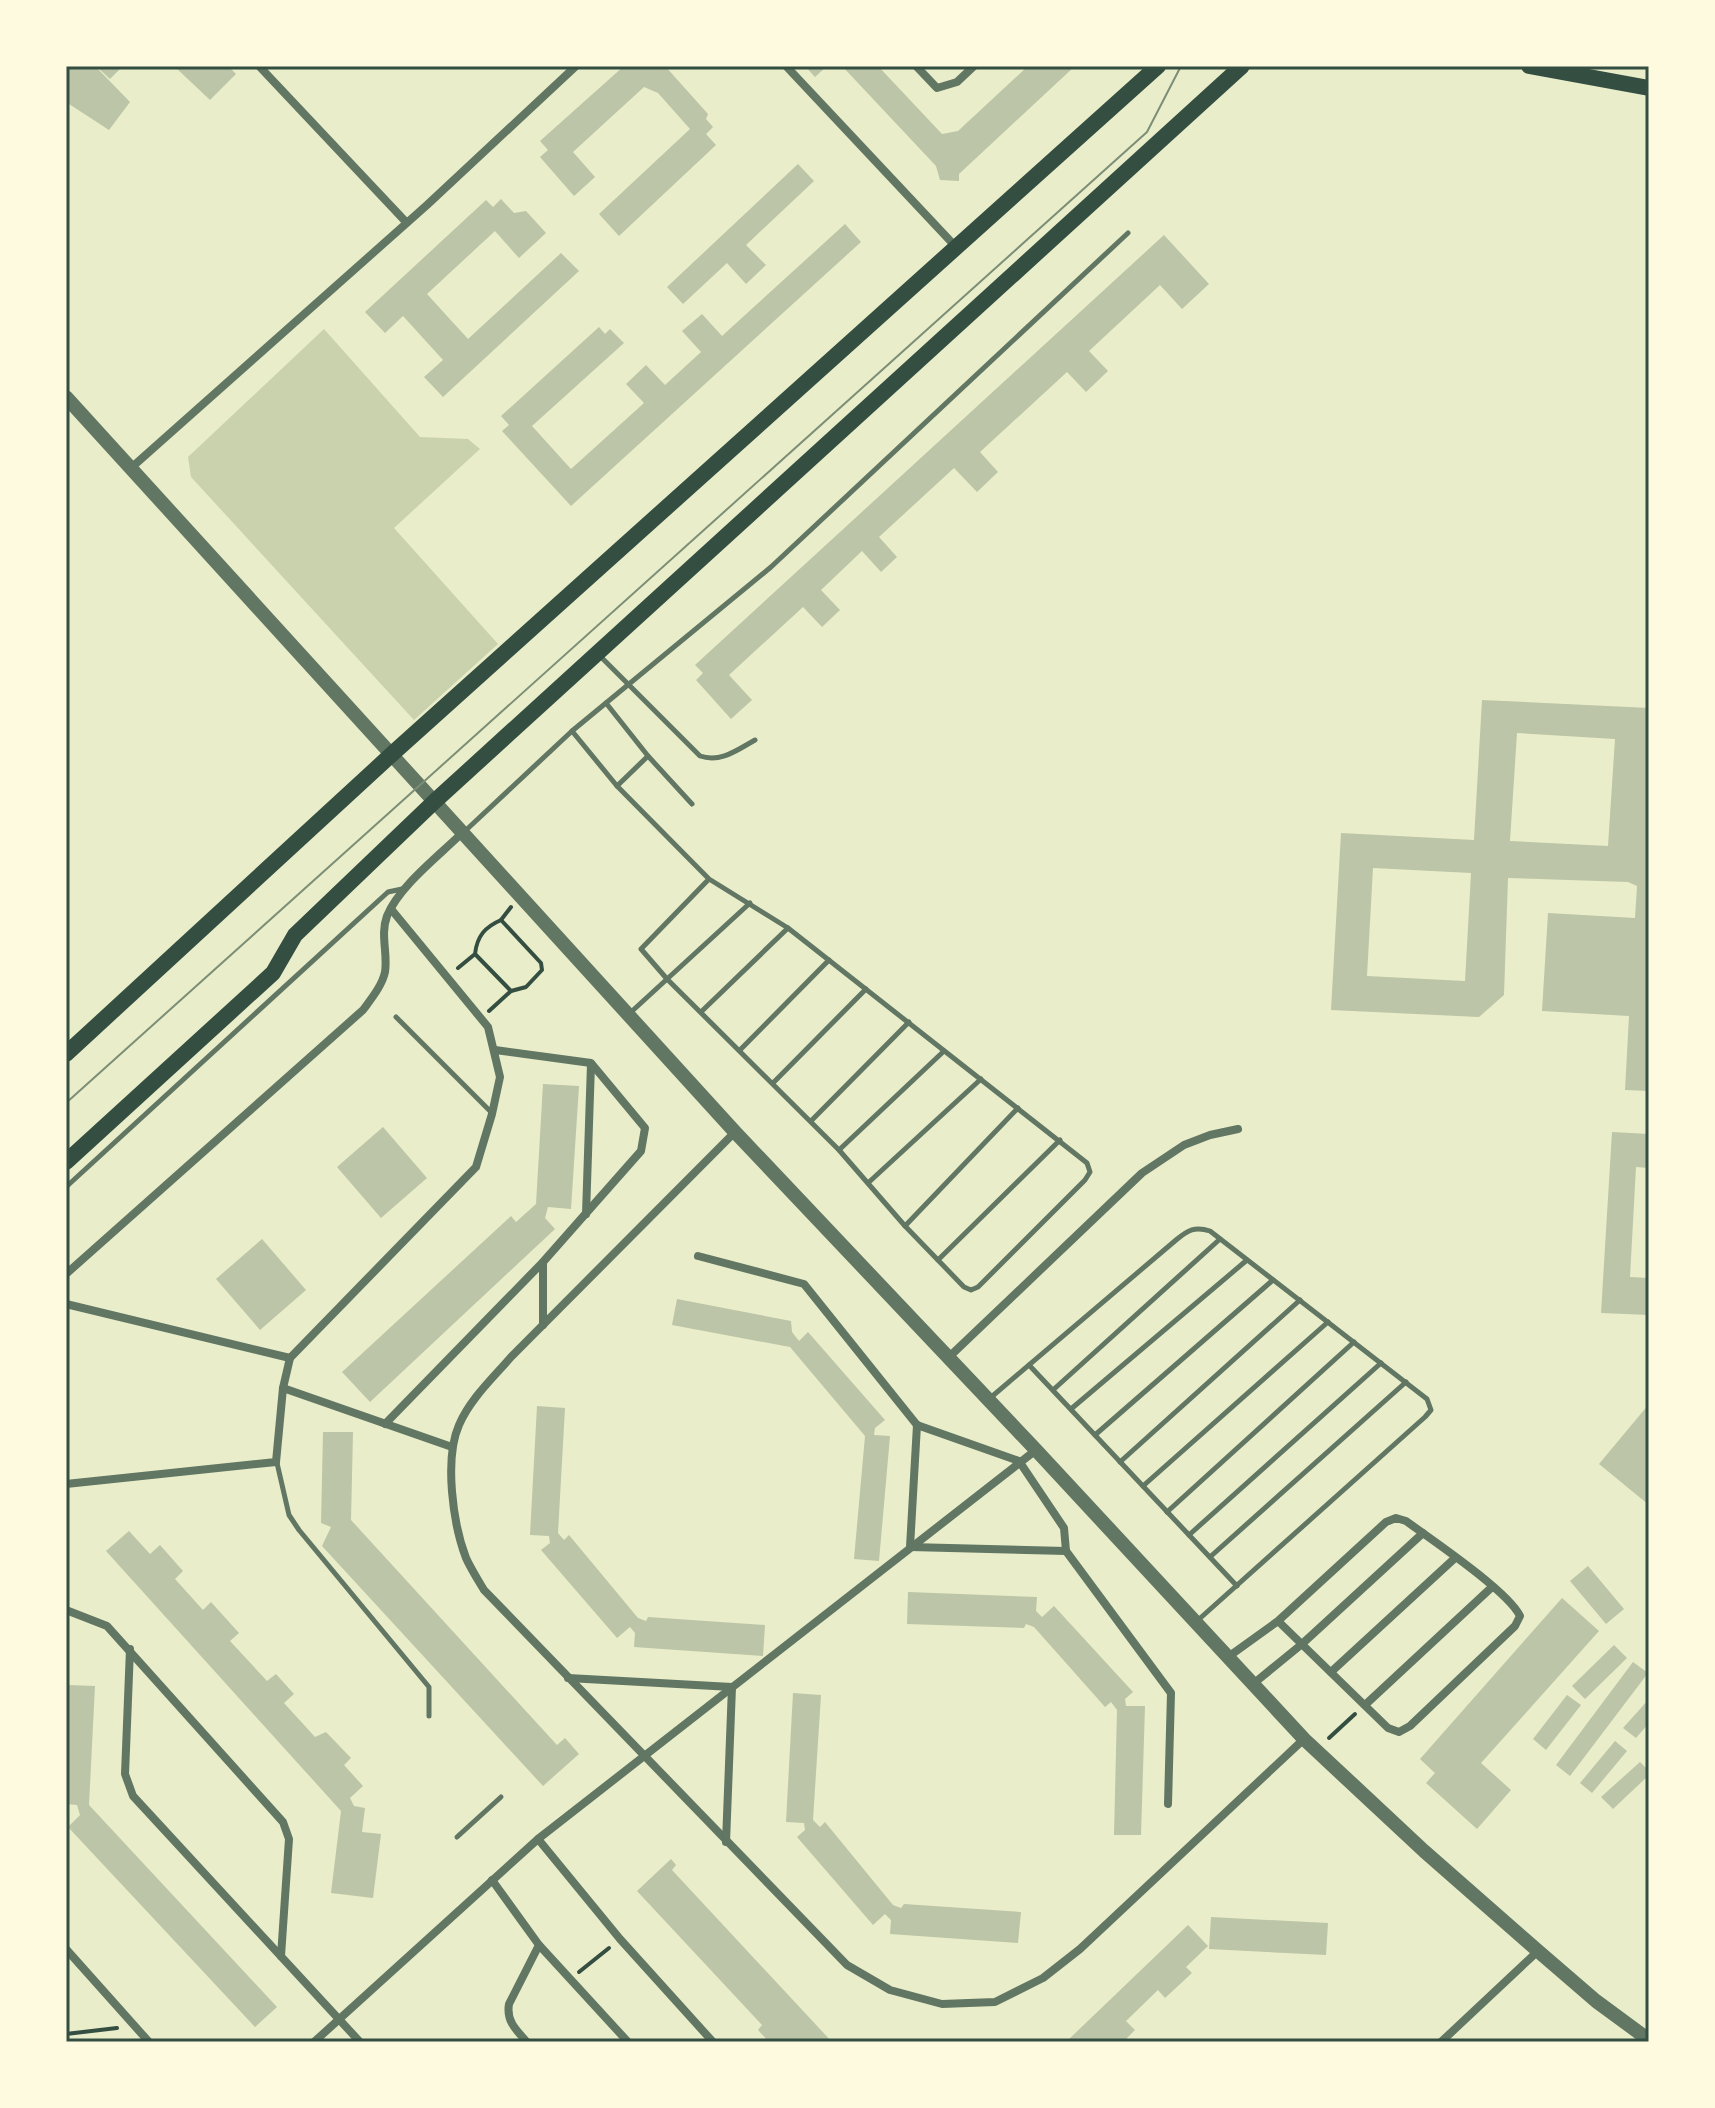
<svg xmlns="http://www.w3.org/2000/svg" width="1715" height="2108" font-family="Rubik,sans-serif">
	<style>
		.green { fill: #cad2ad }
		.building { fill: #bcc5a7; fill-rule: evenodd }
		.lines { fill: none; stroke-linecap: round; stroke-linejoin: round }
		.path { stroke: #344e41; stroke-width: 4 }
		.service { stroke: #617663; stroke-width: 5 }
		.minor { stroke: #617663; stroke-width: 8 }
		.tertiary { stroke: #617663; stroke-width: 14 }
		.secondary { stroke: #344e41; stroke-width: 16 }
		.tram { stroke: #7c8e77; stroke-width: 2 }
		.neatline { fill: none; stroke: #344e41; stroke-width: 3 }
	</style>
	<rect width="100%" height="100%" fill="#e9edc9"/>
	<polygon class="green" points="324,329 420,437 468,439 480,449 394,528 498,644 414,720 191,477 188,457"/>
	<g class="building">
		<polygon points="95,66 130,102 109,130 66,102 66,67"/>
		<polygon points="96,66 123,66 110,79"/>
		<polygon points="174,66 228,66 236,74 210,100"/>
		<polygon points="624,66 665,66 708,114 706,119 713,127 706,134 716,145 619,236 599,214 690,129 658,93 644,87 573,152 595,177 574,196 540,157 548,150 540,141"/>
		<polygon points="805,66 827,66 815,77"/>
		<polygon points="842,66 878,66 942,134 958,131 1028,66 1075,66 959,174 959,181 940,180 936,166"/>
		<polygon points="798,164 814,181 746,245 766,265 746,284 727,263 683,304 667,287"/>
		<polygon points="501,199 514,213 526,211 546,233 519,258 495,231 427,294 468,339 561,253 579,271 443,397 424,377 443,360 403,316 385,333 365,312 486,200 493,207"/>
		<polygon points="845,224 861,242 571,506 502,431 509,425 501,416 599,327 605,334 610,329 624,343 532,426 571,469 644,403 626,384 646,365 665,385 701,352 682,331 702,314 722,336"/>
		<polygon points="1164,235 1209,284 1182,309 1160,285 1089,351 1108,371 1086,392 1067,372 980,452 998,472 977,492 954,468 879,537 897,557 881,572 862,551 821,590 840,610 822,627 803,607 729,675 752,700 731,719 696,680 703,673 695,665"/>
		<path d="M1482,700L1649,708V1091L1625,1090L1629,1016L1542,1011L1548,913L1635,918L1637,886L1628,882L1508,878L1504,995L1479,1017L1331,1010L1341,833L1474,840ZM1517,733L1615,739L1608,846L1510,841ZM1373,868L1471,873L1465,981L1367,976Z"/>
		<polygon points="543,1084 579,1086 571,1209 548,1207 545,1218 555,1229 370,1402 342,1372 511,1216 516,1222 536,1204"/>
		<polygon points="383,1127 427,1178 381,1218 337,1167"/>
		<polygon points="1612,1132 1649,1134 1649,1168 1636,1167 1630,1277 1649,1278 1649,1315 1601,1313"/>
		<polygon points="262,1239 306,1290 260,1330 216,1279"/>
		<polygon points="677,1299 791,1321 792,1332 799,1341 808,1332 885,1420 875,1428 874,1435 890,1436 879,1561 854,1559 865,1436 790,1347 672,1325"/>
		<polygon points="1649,1404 1649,1505 1599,1464"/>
		<polygon points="537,1406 565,1408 558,1533 564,1540 569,1535 638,1618 646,1621 648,1617 765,1625 763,1656 634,1647 635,1633 630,1627 617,1638 541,1550 550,1543 549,1536 530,1535"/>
		<polygon points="323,1432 353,1432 351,1520 557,1745 565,1738 579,1754 543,1786 322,1546 331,1527 321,1523"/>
		<polygon points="129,1531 150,1554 160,1545 183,1571 175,1579 203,1610 211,1602 239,1633 230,1641 267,1681 276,1674 294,1694 284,1703 315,1737 326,1732 351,1758 344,1765 363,1786 350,1798 354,1806 365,1808 362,1832 381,1834 373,1898 331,1893 341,1811 106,1551"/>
		<polygon points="1588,1566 1624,1609 1606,1624 1570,1581"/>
		<polygon points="908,1592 1037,1597 1036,1611 1042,1617 1054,1606 1133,1692 1125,1699 1126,1706 1145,1706 1141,1835 1114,1835 1117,1710 1111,1702 1105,1707 1034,1627 1026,1624 1024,1628 907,1624"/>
		<polygon points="1562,1598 1599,1631 1481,1763 1511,1790 1477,1829 1426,1783 1435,1773 1420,1759"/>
		<polygon points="1614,1645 1627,1658 1585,1699 1572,1686"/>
		<polygon points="1633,1662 1648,1673 1570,1776 1556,1765"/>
		<polygon points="68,1685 95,1686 89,1805 277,2007 255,2027 68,1827 80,1815 77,1805 66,1804"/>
		<polygon points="793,1693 821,1695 813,1820 820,1827 825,1822 893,1905 901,1908 904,1904 1021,1912 1018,1943 890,1934 891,1920 885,1914 873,1925 797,1837 805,1830 804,1823 786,1822"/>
		<polygon points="1567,1695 1581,1705 1546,1750 1533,1739"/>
		<polygon points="1649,1699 1649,1723 1636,1738 1623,1728"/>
		<polygon points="1615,1741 1627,1751 1592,1793 1580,1783"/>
		<polygon points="1640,1762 1649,1771 1649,1775 1613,1809 1601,1797"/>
		<polygon points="671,1859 676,1865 672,1870 832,2042 769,2042 758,2030 762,2025 637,1891"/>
		<polygon points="1211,1917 1328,1923 1326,1955 1209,1949"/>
		<polygon points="1188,1925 1208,1946 1186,1967 1192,1973 1165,1998 1158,1990 1126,2021 1135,2030 1123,2042 1066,2042"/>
	</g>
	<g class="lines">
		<g class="path">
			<polyline points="501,920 511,907"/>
			<path d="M458,968L475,954C477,936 485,927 501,920L541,963L542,970L526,987L511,991L475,954"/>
			<polyline points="489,1011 511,991"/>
			<polyline points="1329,1738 1355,1714"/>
			<polyline points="579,1972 609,1948"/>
			<polyline points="66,2034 117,2028"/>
		</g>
		<g class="service">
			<path d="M601,657L700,756C721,763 737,750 755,740"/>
			<polyline points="606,703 648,756 692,804"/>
			<polyline points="572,731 617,786 709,879 788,928 1087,1163 1090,1172 1085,1180 978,1287 971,1290 964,1287 905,1226 839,1150 667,979 641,949 709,879"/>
			<polyline points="617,786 648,756"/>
			<polyline points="464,832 572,731 771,567 1128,233"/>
			<polyline points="702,1011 788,928"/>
			<polyline points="630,1013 750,903"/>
			<polyline points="396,1017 492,1113"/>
			<polyline points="740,1050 829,960"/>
			<polyline points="773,1083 866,989"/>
			<polyline points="811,1121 909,1022"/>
			<polyline points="839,1150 944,1051"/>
			<polyline points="868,1183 981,1079"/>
			<polyline points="66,1187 388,892 402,889"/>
			<polyline points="905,1226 1018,1108"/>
			<polyline points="938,1260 1060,1140"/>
			<polyline points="1029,1365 1237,1586"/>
			<polyline points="1053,1390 1220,1239"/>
			<path d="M989,1399L1176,1240C1188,1230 1195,1226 1210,1231L1427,1399L1431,1410L1425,1417L1197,1621"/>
			<polyline points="1071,1409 1247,1260"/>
			<polyline points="1095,1435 1273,1280"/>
			<polyline points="1120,1462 1300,1300"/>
			<polyline points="277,1463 289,1515 299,1530 429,1687 429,1716"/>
			<polyline points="1143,1486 1328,1322"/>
			<polyline points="1167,1512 1354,1342"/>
			<polyline points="1189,1535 1381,1363"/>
			<polyline points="1210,1557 1406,1382"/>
			<polyline points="457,1837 501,1797"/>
		</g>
		<g class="minor">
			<polyline points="259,66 406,222"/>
			<polyline points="786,66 956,247"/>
			<polyline points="916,66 937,88 957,82 974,66"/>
			<polyline points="131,468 427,205 576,66"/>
			<polyline points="495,1050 591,1063 645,1128 641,1151 543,1262 543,1325"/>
			<path d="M735,1132L511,1357C493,1378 470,1399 459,1425C444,1459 453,1524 466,1558C471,1569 478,1580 484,1590L847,1965L890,1990L942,2004L995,2002L1043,1978L1080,1949L1304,1739"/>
			<polyline points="586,1214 591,1064"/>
			<polyline points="698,1256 804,1284 917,1425 1019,1461 1064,1528 1066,1551"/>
			<path d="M66,1274L363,1010C371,999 382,986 385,972C388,953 380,935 387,916C399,886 440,855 463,832"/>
			<polyline points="66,1304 290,1358 476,1167 492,1114 500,1077 488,1027 391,909"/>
			<polyline points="948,1358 1142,1173 1184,1145 1210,1135 1238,1129"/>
			<polyline points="283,1388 452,1447"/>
			<polyline points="385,1424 542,1263"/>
			<polyline points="917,1425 910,1547 1066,1551 1171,1693 1168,1804"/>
			<polyline points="66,1484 276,1462 283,1388 290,1358"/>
			<polyline points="66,1610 107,1626 283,1822 289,1839 281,1956"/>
			<polyline points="130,1649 125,1774 133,1796 360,2042"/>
			<path d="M1228,1657L1278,1621L1386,1522L1396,1518L1406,1521C1432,1540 1508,1591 1520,1616L1515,1626L1410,1726L1399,1732L1388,1728L1278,1621"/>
			<polyline points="1331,1672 1455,1558"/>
			<polyline points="568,1678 732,1687 726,1842"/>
			<polyline points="1253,1684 1302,1644 1423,1533"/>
			<polyline points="1365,1705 1492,1587"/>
			<polyline points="538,1839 620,1939 713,2042"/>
			<polyline points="492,1880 539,1945 628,2042"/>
			<polyline points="66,1949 149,2042"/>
			<polyline points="314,2042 538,1839 1036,1450"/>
			<path d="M527,2042C516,2030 506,2021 509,2004L539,1945"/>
			<polyline points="1441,2042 1538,1951"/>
		</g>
		<polyline class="tertiary" points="66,397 735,1132 1036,1450 1304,1739 1424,1851 1538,1951 1596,2001 1649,2040"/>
		<g class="secondary">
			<polyline points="1529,66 1649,88"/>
			<polyline points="66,1054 392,754 1158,66"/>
			<polyline points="66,1162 273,973 295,935 435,801 1242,66"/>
		</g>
		<polyline class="tram" points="66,1103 1147,132 1181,66"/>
	</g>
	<rect width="1715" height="2108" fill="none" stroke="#fefae0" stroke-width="136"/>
	<rect x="68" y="68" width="1579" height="1972" class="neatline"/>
</svg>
